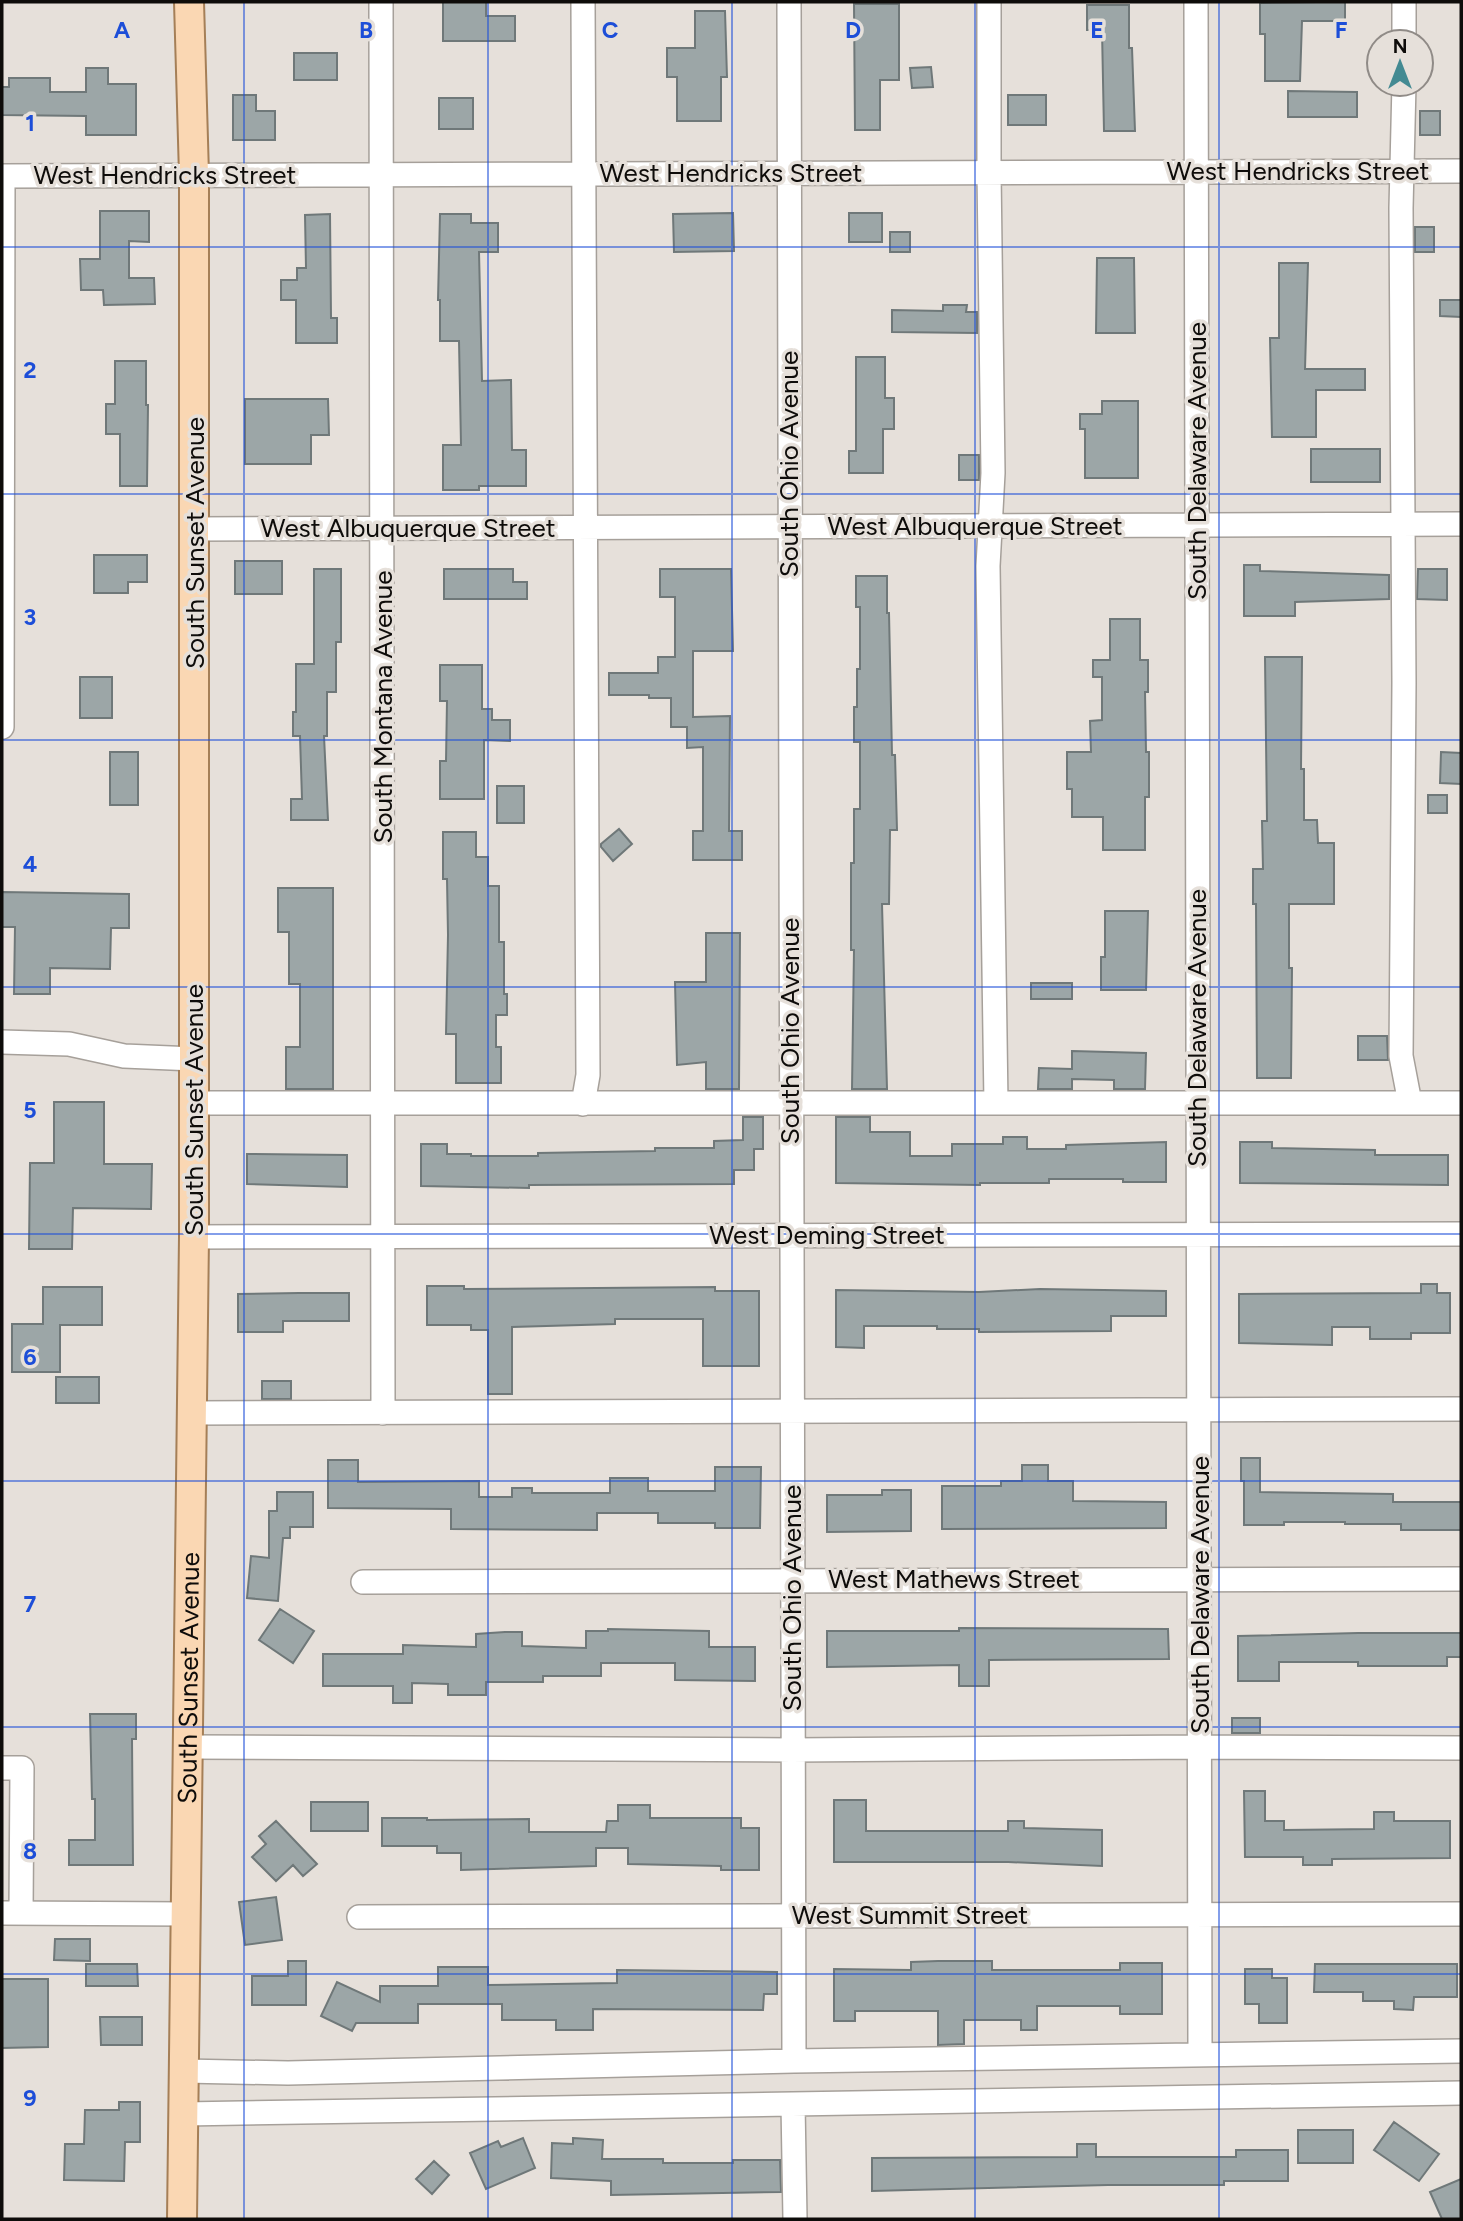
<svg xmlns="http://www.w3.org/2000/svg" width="1463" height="2221" font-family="Figtree,sans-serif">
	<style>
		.building { fill: #9ca6a7; stroke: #6f7879; stroke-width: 2 }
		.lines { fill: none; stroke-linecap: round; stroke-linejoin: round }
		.minor-casing { stroke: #a6a09a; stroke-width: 26 }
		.major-casing { stroke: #a57f57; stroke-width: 32 }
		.minor { stroke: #fff; stroke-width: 23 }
		.major { stroke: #fad7b3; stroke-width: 28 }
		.grid { fill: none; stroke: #1d4ed8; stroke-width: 2; stroke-opacity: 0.55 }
		.labels { text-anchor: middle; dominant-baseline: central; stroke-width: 7; stroke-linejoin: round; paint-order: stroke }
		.street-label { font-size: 26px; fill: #0e0c0a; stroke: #e6e0da }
		.grid-label { font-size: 23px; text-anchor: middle; font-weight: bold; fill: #1d4ed8; stroke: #e6e0da; stroke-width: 7; stroke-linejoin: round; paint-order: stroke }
	</style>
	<rect width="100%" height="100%" fill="#e6e0da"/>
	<!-- building -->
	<path class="building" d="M443,2h43v14h29v25h-72z
		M1317,2h28v19h-43l-2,60h-35v-47h-5v-31z
		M854,4h45v76h-19v50h-25z
		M1087,5h42v43h3l3,83h-31l-2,-101h-15z
		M695,11h30l2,66h-6v44h-44v-44h-10v-29h28z
		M294,53h43v27h-43z
		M931,67l2,20 -21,1 -2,-20z
		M86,68h22v16h28v51h-50v-19l-84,-1v-28h7v-9h41v14h36z
		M1288,91l69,1v25h-69z
		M233,95h23v16h19v29h-42z
		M1008,95h38v30h-38z
		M439,98h34v31h-34z
		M1420,111h20v24h-20z
		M100,211h49v31l-20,-1v37h25l1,26 -51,1 -1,-15h-22l-1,-31h20z
		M733,213l1,38 -60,1 -1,-38z
		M849,213h33v29h-33z
		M330,214l1,104h6v25h-41v-43h-15v-20h16v-12h9l-1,-53z
		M440,214h31v9h27v29h-19l3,129 29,-1 1,70h14v36h-47v4h-36v-45h18l-2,-104h-19v-41h-2z
		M1415,227h19v25h-19z
		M890,232h20v20h-20z
		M1097,258h37l1,75h-39z
		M1279,263h29l-3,106h60v21h-49v47h-44l-2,-99h9z
		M1440,300h21v17l-21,-1z
		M943,305h24l-1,7h11v21l-85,-1v-22l51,1z
		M856,357h29v41h9v31h-11v44h-34v-22h7z
		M115,361h31v44h2l-1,81h-27v-52h-14v-30h9z
		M245,399h83l1,36h-18v29h-66z
		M1102,401h36v77h-53v-49h-5v-15h22z
		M1311,449h69v33h-69z
		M959,455h20v25h-20z
		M94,555h53v27h-19v11h-34z
		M235,561h47v33h-47z
		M1244,565h16v6l129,4v24l-94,3v14h-51z
		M314,569h27v73h-5v50h-9v44h-3l4,84h-37v-21h11l-2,-63h-7v-24h3v-48h18z
		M444,569h69v13h14v17h-83z
		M660,569h71l2,82h-40v66l37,-1 -1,115h13v29h-49v-29h10v-84l-16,1v-21h-16v-29h-22v-3h-40v-22h49v-16h17v-60h-15z
		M1418,569h29v31l-30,-1z
		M856,576h31v37h2l3,142h3l2,75h-7l-1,74h-7l5,185h-35l2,-139h-3v-87h3v-54h6v-67h-6v-35h3v-38h3v-62h-4z
		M1110,619h30v41h8v32h-3l1,60h3v45h-4v53h-42v-33h-31v-28h-5v-37h24l-1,-31 12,-1v-43h-9v-17h17z
		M1265,657h37l-1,112h3v51h13l1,23h16v61h-45v64h3l-1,110h-34l-1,-174h-3v-35h10l-1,-48h5z
		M440,665h42v44h10v11h18v21l-26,-1v59h-44v-38h6l1,-60h-7z
		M80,677h32v41h-32z
		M110,752h28v53h-28z
		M1441,752l20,1v31l-21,-1z
		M497,786h27v37h-27z
		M1428,795h19v18h-19z
		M619,829l13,15 -19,17 -12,-14v-3z
		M443,832h33v25h12v29h11v56h5v52h3v21h-11v32h5v36h-45v-49h-10l2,-99 -1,-56h-4z
		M278,888h55v201h-47v-42h14v-63h-11v-52h-11z
		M2,892l127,2v34h-18l-1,41 -60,-1v26h-36l1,-67h-13z
		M1105,911h43l-2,79h-45v-33h4z
		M706,933h34l-1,156h-33v-27l-29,3 -2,-83h31z
		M1031,983h41v16h-41z
		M1358,1036h29l1,24h-30z
		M1072,1051l74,2 -1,36h-31v-9l-42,-1v10h-34l1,-21 33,1z
		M54,1102h50v62h48l-1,45 -78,-1 -1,41h-43l1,-86h24z
		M743,1117h20v32h-9v21h-20v14l-205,1v3l-108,-2v-42h26v10h24v2h67v-3l117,-2v-3h59v-7l29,-1z
		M836,1117h34v15h40v24h42v-12h51v-7h24v12h39v-4l100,-3v40h-43v-3h-74v4h-69v2l-144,-2z
		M1240,1142h32v6l103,2v5h73v30l-208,-2z
		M247,1154l100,1v32l-100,-3z
		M1421,1284h16v9h13v40h-39v6h-41v-12h-38v18l-93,-2v-49l182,-1z
		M427,1286h37v3l251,-2v4h44v75h-56v-47h-88v5l-103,3v67h-24v-64h-17v-5h-44z
		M43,1287h59v38h-42v47h-48v-48h31z
		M1040,1289l126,2v25h-55v15l-132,1v-3h-42v-3h-73v22l-28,-1v-57l143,2z
		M299,1293h50v28h-66v11h-45v-38z
		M56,1377h43v26h-43z
		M262,1381h29v18h-29z
		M1241,1458h19v34l133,2v8h68v28h-60v-6h-56v-2h-61v3h-40v-44h-3z
		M328,1460h30v22l121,-1v16h33v-9h20v5h78v-15h38v13h67v-24h46l-1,61h-45v-5h-57v-10h-61v17l-146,-1v-20l-123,-1z
		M1022,1465h26v16h25v20l93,1v26l-224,1v-43h59v-5h21z
		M882,1490h29v41l-84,1v-37h55z
		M277,1492h36v35h-23v11h-7l-5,63 -31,-3 4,-42 18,2v-47h8z
		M280,1609l34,22 -21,32 -34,-23z
		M959,1628l209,1 1,30 -180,1v26h-30v-21l-132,2v-36h132z
		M608,1629l101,2v16h46v34l-80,-1v-17h-74v13h-58v6h-57v13h-38v-11l-36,-1v20h-19v-17h-70v-32h80v-9l73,2v-13l29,-2h17v14l64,2v-17h22z
		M1358,1633h103v24h-14v9h-89v-4h-79v19h-41v-45z
		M90,1714h46v25h-4l1,126h-64v-25h26v-41h-3z
		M1232,1718h28v15h-28z
		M1244,1791h21v30h19v9l90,-1v-17h20v9h56v37l-118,1v6h-29v-8h-58z
		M834,1800h32v31h142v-10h16v7l78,2v36l-94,-4h-174z
		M311,1802h57v29h-57z
		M618,1805h32v13h91v10h18v42h-38v-4l-93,-2v-16h-32v18l-135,4v-17h-24v-7h-55v-28h45v2l102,-1v13h77l1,-11h11z
		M276,1821l41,43 -14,12 -10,-11 -17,16 -24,-24 14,-13 -7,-8z
		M276,1897l6,43 -37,5 -6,-43z
		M55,1939h35v22l-36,-1z
		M288,1961h18v44h-54v-29h36z
		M938,1961h54v9h128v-7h42v51h-42v-8h-83v24h-16v-10h-57v24l-26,1v-34h-83v10h-21v-52l77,1v-8z
		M86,1964h51l1,22h-52z
		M1315,1964h142v33h-43l-1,13 -19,-1v-8h-31v-9h-49z
		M438,1967h50v18l129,-2v-13l160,2v22h-13l-1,16 -170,-1v21h-37v-10h-54v-16h-84v19h-62l-4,8 -31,-15 16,-34 43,20v-16h58z
		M1245,1969h27v9h15v45h-28v-19h-14z
		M2,1979h46v68l-46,1z
		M100,2017h42v28h-41z
		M119,2102h21v40h-15l-1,39 -60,-1 1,-36h19l1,-34h34z
		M1394,2122l45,32 -20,27 -45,-31z
		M1298,2130h55v33h-55z
		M523,2138l12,30 -49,21 -16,-36 28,-12 3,6z
		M573,2138l30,2 -1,19h61v4h70v-3h47l1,32 -170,3v-14l-60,-3 1,-35 21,1z
		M1077,2144h19v13h140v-7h52v31h-64v4h-116l-236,6v-33l205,-1z
		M434,2161l15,14 -17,19 -16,-15z
		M1461,2179v40h-19l-12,-27z"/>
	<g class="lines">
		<!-- minor casing -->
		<g class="minor-casing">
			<path id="minor" d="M381,2l2,1411
				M789,2l5,2059
				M989,2v170l4,301 -5,93 8,537
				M1196,2l4,2052
				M1404,42v-40
				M1404,84l-3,124 3,475 -3,373 9,47
				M2,176l1459,-5
				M195,529l1266,-5
				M2,727l1,-551
				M2,1042l67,2 55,12 70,3
				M194,1103h1267
				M583,1104l5,-29 -5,-1073
				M194,1237l1267,-3
				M192,1413l1269,-4
				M363,1582l1098,-3
				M188,1747l604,3 408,-3 261,1
				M2,1768h20l-1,145
				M2,1913l184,1
				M359,1917l1102,-3
				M184,2071l104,2 506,-12 667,-10
				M793,2104l2,115
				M184,2114l1277,-21"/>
		</g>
		<!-- major casing -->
		<g class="major-casing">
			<g id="major">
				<path id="s1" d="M182,2219l12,-982v-1062l-5,-173"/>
			</g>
		</g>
		<!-- minor -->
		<use href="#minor" class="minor"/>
		<!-- major -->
		<use href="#major" class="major"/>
	</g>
	<!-- grid -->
	<path class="grid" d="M244,2v2217M488,2v2217M732,2v2217M975,2v2217M1219,2v2217M2,247h1459M2,494h1459M2,740h1459M2,987h1459M2,1234h1459M2,1481h1459M2,1727h1459M2,1974h1459"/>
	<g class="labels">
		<!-- street labels -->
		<g class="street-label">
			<text x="1298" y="171">West Hendricks Street</text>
			<text x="731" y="173">West Hendricks Street</text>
			<text x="165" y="175">West Hendricks Street</text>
			<text transform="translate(1197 461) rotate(-90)">South Delaware Avenue</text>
			<text transform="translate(789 464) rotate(-90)">South Ohio Avenue</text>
			<text x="975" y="526">West Albuquerque Street</text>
			<text x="408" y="528">West Albuquerque Street</text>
			<text transform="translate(195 543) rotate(-90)">South Sunset Avenue</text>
			<text transform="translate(383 707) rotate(-90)">South Montana Avenue</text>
			<text transform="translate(1197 1028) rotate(-90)">South Delaware Avenue</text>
			<text transform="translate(790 1031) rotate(-90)">South Ohio Avenue</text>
			<text transform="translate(194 1110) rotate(-90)">South Sunset Avenue</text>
			<text x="827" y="1235">West Deming Street</text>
			<text x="954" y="1579">West Mathews Street</text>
			<text transform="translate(1200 1595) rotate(-90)">South Delaware Avenue</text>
			<text transform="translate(792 1598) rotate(-90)">South Ohio Avenue</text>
			<text stroke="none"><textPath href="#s1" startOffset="541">South Sunset Avenue</textPath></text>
			<text x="910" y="1915">West Summit Street</text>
		</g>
	</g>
	<g class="grid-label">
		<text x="122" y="38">A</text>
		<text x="366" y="38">B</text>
		<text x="610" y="38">C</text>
		<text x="853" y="38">D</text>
		<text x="1097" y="38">E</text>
		<text x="1341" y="38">F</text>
		<text x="30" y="131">1</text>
		<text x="30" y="378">2</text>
		<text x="30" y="625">3</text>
		<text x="30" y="872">4</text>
		<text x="30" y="1118">5</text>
		<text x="30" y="1365">6</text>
		<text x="30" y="1612">7</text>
		<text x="30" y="1859">8</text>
		<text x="30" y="2106">9</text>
	</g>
	<!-- border -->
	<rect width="1463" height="2221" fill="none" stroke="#0e0c0a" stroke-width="7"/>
	<!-- north arrow -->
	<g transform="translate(1400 63)"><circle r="33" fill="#e6e0da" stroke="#908b87" stroke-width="2"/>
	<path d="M0-5L12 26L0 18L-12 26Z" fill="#438a92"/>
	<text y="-10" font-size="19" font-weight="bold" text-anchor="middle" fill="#0e0c0a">N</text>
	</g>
</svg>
